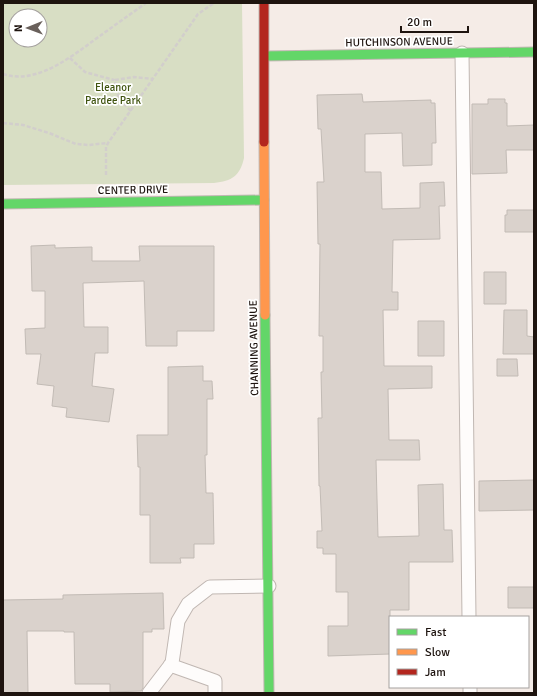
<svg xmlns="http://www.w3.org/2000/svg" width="537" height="696" font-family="Signika,sans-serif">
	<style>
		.green { fill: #d8dec4; fill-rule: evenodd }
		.building { fill: #dad2cc; stroke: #c2bbb5 }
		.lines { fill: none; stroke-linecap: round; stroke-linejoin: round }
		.lane-casing { stroke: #c0b7b2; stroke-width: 15 }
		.fast-casing { stroke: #c0b7b2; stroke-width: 11 }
		.slow-casing { stroke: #c0b7b2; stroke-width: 11 }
		.jam-casing { stroke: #c0b7b2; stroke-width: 11 }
		.path { stroke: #d2cecc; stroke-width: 2.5; stroke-dasharray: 4 2; stroke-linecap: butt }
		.lane { stroke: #fefcfb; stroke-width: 13 }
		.fast { stroke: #63d668; stroke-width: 9 }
		.slow { stroke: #ff974d; stroke-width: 9 }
		.jam { stroke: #b3261e; stroke-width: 9 }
		.labels { text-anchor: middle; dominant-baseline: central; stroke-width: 3.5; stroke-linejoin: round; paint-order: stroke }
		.street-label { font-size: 11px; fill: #1e140f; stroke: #fff }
		.park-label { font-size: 11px; fill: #405410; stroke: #fff }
	</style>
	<rect width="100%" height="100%" fill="#f5ece7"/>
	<!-- green -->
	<path class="green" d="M3,3h239l2,155c-4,18 -12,23 -30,25l-211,2zM16,16h24v24h-24z"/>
	<!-- building -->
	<path class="building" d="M362,94l1,8 68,-2v3h4l1,40h-4v22l-29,1 -1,-33 -37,1v38h16l1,37 38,-1v-25l24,-1 1,24h-6l1,33 -47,1 -1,52h6v18h-15l1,56h48v22l-44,1 1,51h30l1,20h-44l2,77 41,-1 -1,-51 25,-1 1,46h8l1,32h-44v48h-19v44l-62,2v-30h20v-34h-12v-38h-13v-6h-6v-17h5l-2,-45h-1l-1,-68h4l-1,-46h2v-36h-4l1,-92h-2l-1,-62h7l-3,-53h-3l-1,-34z
		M488,99h17v4h2v23l27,-1v25h-28l1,23 -35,1v-70h16z
		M507,210h27v22h-29v-17h2z
		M55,245v3l37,-1v14h48l-1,-15h75v85h-37v15h-31l-2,-65 -61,2 1,44h24v26h-13l-3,33 22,3 -5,33 -43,-5 1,-9 -15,-2 2,-20 -17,-2 4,-30h-15l-1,-25 20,-1v-37h-13l-1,-45z
		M484,272h22v32h-22z
		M504,310h23v26l7,1v17h-31z
		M418,321h26v35h-26z
		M497,359h20l1,17h-21z
		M203,366v15h9l1,18h-6v56h-2l1,38h7l1,51h-20v14h-14l1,5h-31v-48h-10v-48h-2l-1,-32h31v-68z
		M534,480v30l-55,1v-30z
		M508,587h26v21h-26z
		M163,593l1,36h-12v3h-9v56l-2,3 -31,1v-8h-35l-1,-52h-10v-1h-37l1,62h-25v-93l60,-1v-4z"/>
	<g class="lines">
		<!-- lane casing -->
		<g class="lane-casing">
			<path id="lane" d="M462,53l7,564
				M170,665l45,16v12
				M470,687v6
				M149,693l23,-30 6,-42 10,-17 22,-17 59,-1"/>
		</g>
		<!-- fast casing -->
		<g class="fast-casing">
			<path id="fast" d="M265,56l269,-4
				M3,204l261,-4
				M265,315l4,378"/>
		</g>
		<!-- slow casing -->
		<g class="slow-casing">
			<path id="slow" d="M264,142l1,173"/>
		</g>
		<!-- jam casing -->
		<g class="jam-casing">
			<path id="jam" d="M264,3v139"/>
		</g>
		<!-- path -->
		<path class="path" d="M70,58l15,14 29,8
			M3,74c36,12 74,-22 101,-41 14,-10 28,-20 42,-30
			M131,111c-11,-11 -15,-15 -16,-31l19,-3 19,2
			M3,123l20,2 26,8 27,11 13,1 18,-2
			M106,175v-28l2,-4 90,-129 16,-11"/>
		<!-- lane -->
		<use href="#lane" class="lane"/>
		<!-- fast -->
		<use href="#fast" class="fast"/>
		<!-- slow -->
		<use href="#slow" class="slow"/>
		<!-- jam -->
		<use href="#jam" class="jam"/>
	</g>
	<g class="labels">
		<!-- street labels -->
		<g class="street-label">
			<text transform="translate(399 42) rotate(-1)">HUTCHINSON AVENUE</text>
			<text transform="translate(133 190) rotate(-1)">CENTER DRIVE</text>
			<text transform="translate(254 348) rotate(-91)">CHANNING AVENUE</text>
		</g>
		<!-- park labels -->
		<g class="park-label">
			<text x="113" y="87">Eleanor<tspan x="113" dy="13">Pardee Park</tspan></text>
		</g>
	</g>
	<!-- border -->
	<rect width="537" height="696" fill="none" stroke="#1e140f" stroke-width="8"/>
	<!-- legend -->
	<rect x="389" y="616" width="140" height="72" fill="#ffffff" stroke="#a5a19f"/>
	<rect x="397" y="629" width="20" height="6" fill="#63d668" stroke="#a5a19f"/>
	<text x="425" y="636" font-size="12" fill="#1e140f">Fast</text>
	<rect x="397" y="649" width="20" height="6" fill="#ff974d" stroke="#a5a19f"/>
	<text x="425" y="656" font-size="12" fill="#1e140f">Slow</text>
	<rect x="397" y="669" width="20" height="6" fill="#b3261e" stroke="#a5a19f"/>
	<text x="425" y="676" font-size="12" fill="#1e140f">Jam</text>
	<!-- north arrow -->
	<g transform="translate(28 28) rotate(269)"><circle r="19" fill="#ffffff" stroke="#a5a19f"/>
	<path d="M0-3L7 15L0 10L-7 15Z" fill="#69605b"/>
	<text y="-6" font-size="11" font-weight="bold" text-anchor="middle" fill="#1e140f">N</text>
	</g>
	<!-- scale -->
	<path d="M401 26v6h67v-6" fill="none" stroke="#1e140f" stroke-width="2"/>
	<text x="407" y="26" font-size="12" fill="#1e140f" stroke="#ffffff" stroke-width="3" paint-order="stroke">20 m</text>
</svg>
